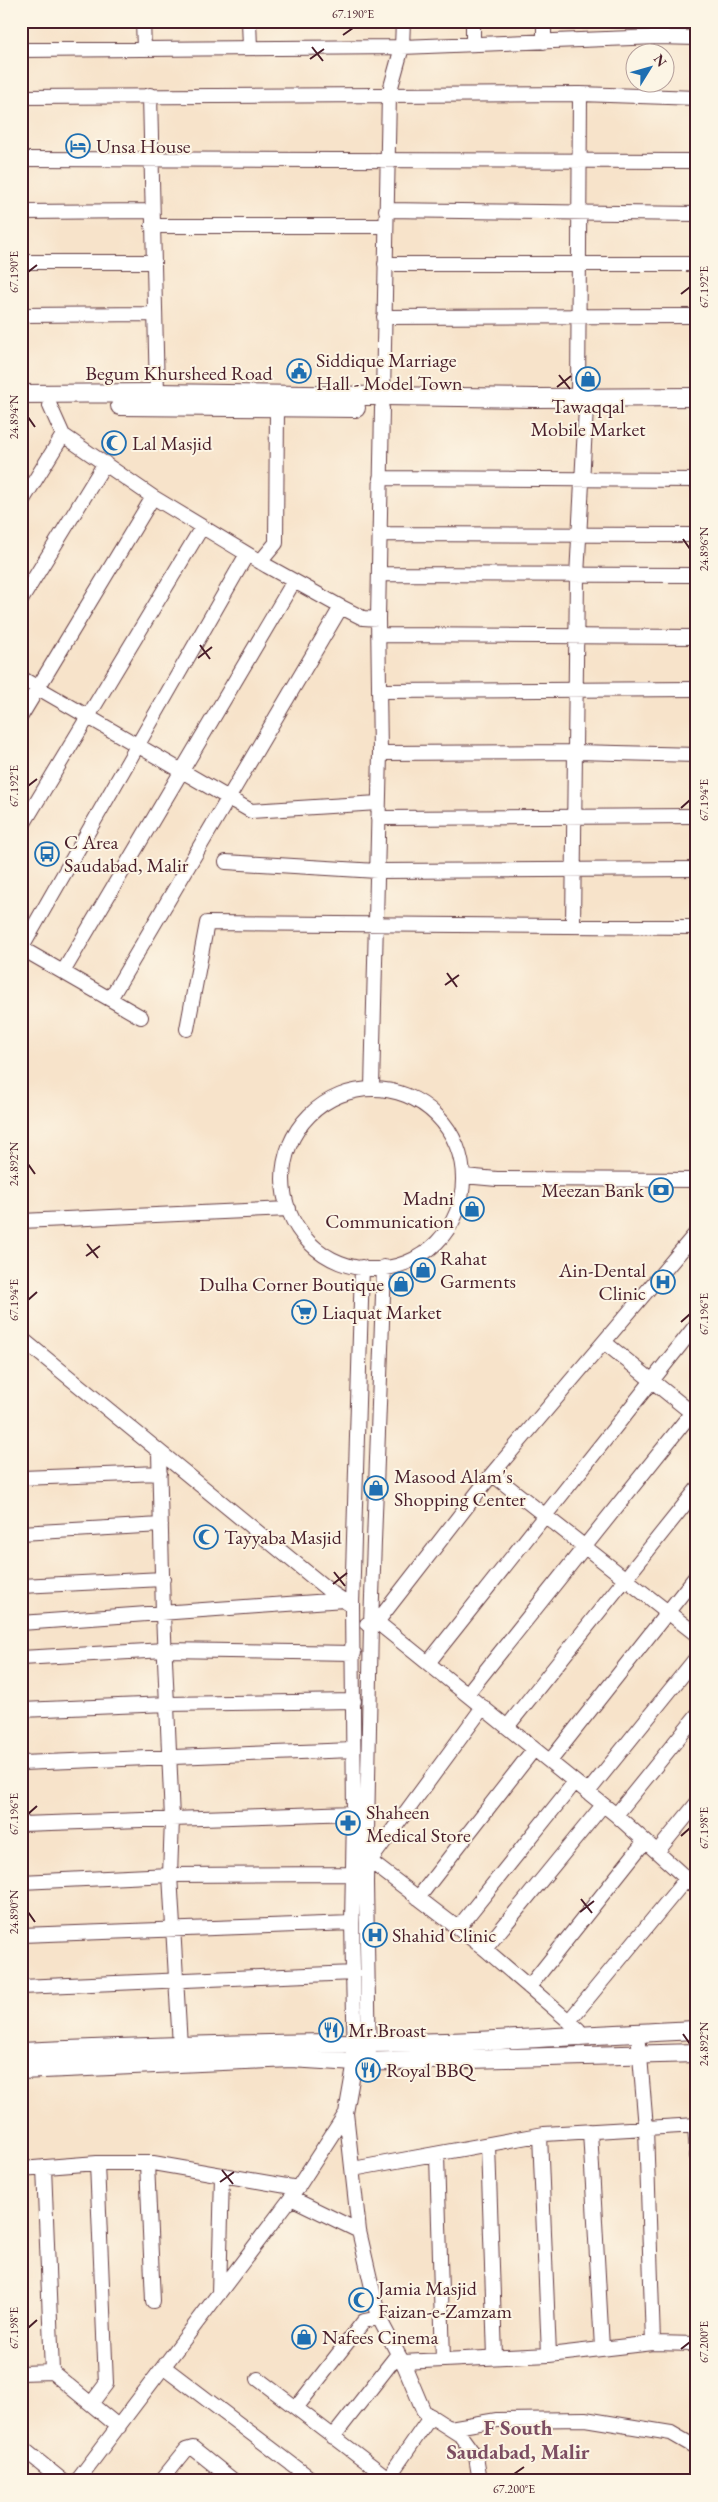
<svg xmlns="http://www.w3.org/2000/svg" width="718" height="2502" font-family="'EB Garamond',serif">
	<style>
		.lines { fill: none; stroke-linecap: round; stroke-linejoin: round }
		.minor-casing { stroke: #643c43; stroke-width: 16 }
		.major-casing { stroke: #643c43; stroke-width: 20 }
		.minor { stroke: #fff; stroke-width: 14 }
		.major { stroke: #fff; stroke-width: 18 }
		.ticks { fill: none; stroke: #4a1f2b; stroke-width: 2 }
		.labels { text-anchor: middle; dominant-baseline: central; stroke-width: 4; stroke-linejoin: round; paint-order: stroke }
		.poi-label { font-size: 20px; fill: #4a1f2b; stroke: #fcf5e5; text-anchor: start }
		.street-label { font-size: 20px; fill: #4a1f2b; stroke: #fcf5e5 }
		.neighbourhood-label { font-size: 21px; font-weight: bold; fill: #7d4e62; stroke: #fcf5e5 }
		.neatline { fill: none; stroke: #4a1f2b; stroke-width: 2 }
		.ticks-label { font-size: 12px; text-anchor: middle; fill: #4a1f2b }
	</style>
	<rect width="100%" height="100%" fill="#fcf5e5"/>
	<filter id="ink" filterUnits="userSpaceOnUse"><feTurbulence type="fractalNoise" baseFrequency=".02" numOctaves="2"/><feDisplacementMap in="SourceGraphic" scale="10" xChannelSelector="R" yChannelSelector="G"/><feConvolveMatrix kernelMatrix="1 2 1 2 8 2 1 2 1" color-interpolation-filters="sRGB"/></filter>
	<filter id="wash" filterUnits="userSpaceOnUse"><feTurbulence type="fractalNoise" baseFrequency=".0096" numOctaves="4" result="noise"/><feDisplacementMap in="SourceGraphic" scale="20" xChannelSelector="R" yChannelSelector="G"/><feGaussianBlur stdDeviation="1.12" result="paint"/><feColorMatrix in="noise" values="0 0 0 0 0 0 0 0 0 0 0 0 0 0 0 0 0 1.4 0 .05"/><feComposite in="paint" operator="in"/></filter>
	<g filter="url(#wash)">
		<rect width="100%" height="100%" fill="#f7e3ca"/>
	</g>
	<g filter="url(#ink)">
		<g class="lines">
			<!-- minor casing -->
			<g class="minor-casing">
				<path id="minor" d="M143,21l1,28
					M249,21l1,27
					M544,21v21
					M658,37l7,-16
					M473,44v-23
					M21,50l381,-3 256,-10 39,1
					M150,95l7,298
					M21,97l559,-3 117,4
					M21,159l676,2
					M386,210l311,4
					M21,212l131,-1
					M152,226h233
					M21,262h132
					M385,264h312
					M21,315l133,-1
					M384,317l313,-1
					M383,396l6,-302 13,-47 1,-26
					M578,397l2,-303
					M50,406l13,29 90,62 114,69 74,41 22,11 15,1
					M380,478l317,2
					M21,503l42,-68
					M379,534l318,1
					M260,562l16,-19 1,-136
					M379,574l318,1
					M21,600l84,-137
					M379,635l318,2
					M21,678l230,133 127,-8
					M379,691l318,-2
					M21,716l132,-219
					M380,753l197,-1 120,3
					M378,818l319,-2
					M21,828l181,-301
					M226,862l151,9 320,-2
					M573,925l4,-349 9,-168
					M21,948l120,69
					M21,949l226,-395
					M63,972l231,-391
					M110,999l231,-392
					M187,1029l20,-106 490,4
					M372,1088l8,-335 -2,-134 4,-211
					M283 1179a90 90 0 1 1 180 0a90 90 0 1 1-180 0Z
					M464,1176l33,3 200,1
					M21,1221l268,-12
					M21,1338l311,255 20,13
					M604,1342l93,75
					M159,1452l4,162 9,205 -2,56 10,171
					M492,1474l205,161
					M21,1478l139,-5
					M21,1533l140,-8
					M21,1586l142,-7
					M377,1622l239,193 81,73
					M21,1623l323,-23
					M367,1624l10,-2 115,-148 205,-242
					M21,1658l144,-8 189,3
					M428,1663l269,-339
					M467,1694l230,-288
					M21,1710l146,-6 187,-3
					M507,1727l190,-238
					M550,1761l147,-186
					M21,1763l332,-13
					M588,1792l109,-135
					M616,1815l81,-100
					M21,1824l333,-11
					M657,1852l40,-49
					M366,1861h4l115,88 93,80 5,7
					M370,1861l113,-154
					M21,1882l149,-7 182,-1
					M418,1898l116,-149
					M458,1928l117,-146
					M21,1935l331,-12
					M485,1949l118,-144
					M21,1987l333,-14
					M529,1987l116,-146
					M569,2021l117,-142
					M638,2032l8,96 7,215
					M369,2062l-3,-179 5,-259 13,-357
					M346,2113l13,118 20,87 26,49 19,45 36,23 16,22 4,24
					M695,2125l2,31
					M590,2131l12,217
					M540,2135l9,220
					M488,2145l7,212
					M437,2155l6,205
					M147,2163l6,138
					M44,2167l8,205
					M21,2169l76,-6h56l145,25
					M353,2169l191,-35 153,-9
					M291,2198l68,33
					M219,2294l3,-119
					M402,2362l147,-7 104,-12 44,1
					M164,2367l150,114
					M21,2373l31,-1 67,55
					M258,2379l130,99 43,-62
					M91,2404l15,-20 -9,-221
					M296,2408l68,-87 15,-3
					M450,2428l47,-8 88,-1 86,14 26,15
					M333,2437l65,-83
					M21,2447l42,34
					M77,2481l214,-283 55,-85 9,-51 -3,-139 2,-110 -2,-207 10,-339
					M161,2481l25,-31 7,-2 41,33"/>
			</g>
			<!-- major casing -->
			<g class="major-casing">
				<path id="major" d="M21,394l136,-1 379,5 161,-1
					M120,406l236,2
					M21,2052c116,-5 232,-9 347,-9 110,0 219,-8 329,-13
					M21,2070l270,-12 64,4 342,-9"/>
			</g>
			<!-- minor -->
			<use href="#minor" class="minor"/>
			<!-- major -->
			<use href="#major" class="major"/>
		</g>
	</g>
	<!-- ticks -->
	<path class="ticks" d="M343,35l10,-7M312,47l11,14M310,59l14,-10M28,272l9,-7M681,294l9,-7M559,375l11,14M557,387l14,-11M28,417l7,10M683,539l7,10M200,645l10,14M198,658l14,-11M28,786l9,-7M681,808l9,-8M447,973l10,14M445,985l14,-10M28,1164l7,10M87,1244l11,14M86,1256l14,-10M28,1300l9,-8M681,1322l9,-8M334,1572l11,14M333,1584l14,-11M28,1814l9,-8M681,1836l9,-8M581,1899l11,14M28,1912l7,10M580,1912l14,-11M683,2034l7,10M222,2170l11,14M220,2182l14,-10M28,2328l9,-8M681,2349l9,-7M514,2474l10,-7"/>
	<!-- icons -->
	<defs>
		<g id="hotel-ring" transform="scale(1.25)"><circle r="9.5" fill="#fcf5e5" stroke="#1f6fb2" stroke-width="1.5"/><path d="M-6-4.5h1.5V1H6V5H4.5V3h-9V5H-6ZM-4 0a1.8 1.8 0 1 1 3.6 0ZM.5 0V-2.5h3Q6-2.5 6 0Z" fill="#1f6fb2"/></g>
		<g id="civic-ring" transform="scale(1.25)"><circle r="9.5" fill="#fcf5e5" stroke="#1f6fb2" stroke-width="1.5"/><path d="M-.6-6.5H3V-4.5H.6V-3L4-1V1h2V6H-6V1h2V-1L-.6-3ZM-1.2 2.5V6h2.4V2.5Z" fill="#1f6fb2"/></g>
		<g id="shop-ring" transform="scale(1.25)"><circle r="9.5" fill="#fcf5e5" stroke="#1f6fb2" stroke-width="1.5"/><path d="M-5-2.5h2.3a2.7 3.5 0 0 1 5.4 0H5L5.5 6h-11ZM-1.5-2.5h3a1.5 2.3 0 0 0-3 0Z" fill="#1f6fb2"/></g>
		<g id="mosque-ring" transform="scale(1.25)"><circle r="9.5" fill="#fcf5e5" stroke="#1f6fb2" stroke-width="1.5"/><path d="M3.5-4.9A6 6 0 1 0 3.5 4.9A5 5 0 1 1 3.5-4.9Z" fill="#1f6fb2"/></g>
		<g id="bus-ring" transform="scale(1.25)"><circle r="9.5" fill="#fcf5e5" stroke="#1f6fb2" stroke-width="1.5"/><path d="M-5-6H5V4H4V6H2V4H-2V6H-4V4H-5ZM-3.5-4V0h7V-4ZM-3.5 1.2v1.5H-2V1.2ZM2 1.2v1.5H3.5V1.2Z" fill="#1f6fb2"/></g>
		<g id="bank-ring" transform="scale(1.25)"><circle r="9.5" fill="#fcf5e5" stroke="#1f6fb2" stroke-width="1.5"/><path d="M-6-4H6V4H-6ZM0-2.3a2.3 2.3 0 1 0 0 4.6a2.3 2.3 0 1 0 0-4.6Z" fill="#1f6fb2"/></g>
		<g id="hospital-ring" transform="scale(1.25)"><circle r="9.5" fill="#fcf5e5" stroke="#1f6fb2" stroke-width="1.5"/><path d="M-5-5h3v3.5h4V-5h3V5h-3V1.5h-4V5h-3Z" fill="#1f6fb2"/></g>
		<g id="supermarket-ring" transform="scale(1.25)"><circle r="9.5" fill="#fcf5e5" stroke="#1f6fb2" stroke-width="1.5"/><path d="M-6-5.5h2.5l.6 2H6L4.5 2H-2.5L-4.4-4H-6ZM-1.5 3.2a1.3 1.3 0 1 0 .1 0ZM3 3.2a1.3 1.3 0 1 0 .1 0Z" fill="#1f6fb2"/></g>
		<g id="pharmacy-ring" transform="scale(1.25)"><circle r="9.5" fill="#fcf5e5" stroke="#1f6fb2" stroke-width="1.5"/><path d="M-2-6h4v4h4v4h-4v4h-4v-4h-4v-4h4Z" fill="#1f6fb2"/></g>
		<g id="restaurant-ring" transform="scale(1.25)"><circle r="9.5" fill="#fcf5e5" stroke="#1f6fb2" stroke-width="1.5"/><path d="M-5-6h1v4h1v-4h1v4h1v-4h1v5L-1.5 .5V6h-2V.5L-5-1ZM5-6V6H3V1.5H1.5Q1.5-4 5-6Z" fill="#1f6fb2"/></g>
	</defs>
	<g fill-rule="evenodd">
		<use href="#hotel-ring" x="78" y="146"/>
		<use href="#civic-ring" x="299" y="371"/>
		<use href="#shop-ring" x="588" y="379"/>
		<use href="#mosque-ring" x="114" y="443"/>
		<use href="#bus-ring" x="47" y="854"/>
		<use href="#bank-ring" x="661" y="1190"/>
		<use href="#shop-ring" x="472" y="1209"/>
		<use href="#shop-ring" x="423" y="1270"/>
		<use href="#hospital-ring" x="663" y="1282"/>
		<use href="#shop-ring" x="401" y="1284"/>
		<use href="#supermarket-ring" x="304" y="1312"/>
		<use href="#shop-ring" x="376" y="1488"/>
		<use href="#mosque-ring" x="206" y="1537"/>
		<use href="#pharmacy-ring" x="348" y="1823"/>
		<use href="#hospital-ring" x="375" y="1935"/>
		<use href="#restaurant-ring" x="331" y="2030"/>
		<use href="#restaurant-ring" x="368" y="2070"/>
		<use href="#mosque-ring" x="361" y="2300"/>
		<use href="#shop-ring" x="304" y="2337"/>
	</g>
	<g class="labels">
		<!-- poi labels -->
		<g class="poi-label">
			<text x="96" y="146">Unsa House</text>
			<text x="316" y="360">Siddique Marriage<tspan x="316" dy="23">Hall - Model Town</tspan></text>
			<text x="588" y="406" text-anchor="middle">Tawaqqal<tspan x="588" dy="23">Mobile Market</tspan></text>
			<text x="132" y="443">Lal Masjid</text>
			<text x="64" y="842">C Area<tspan x="64" dy="23">Saudabad, Malir</tspan></text>
			<text x="644" y="1190" text-anchor="end">Meezan Bank</text>
			<text x="454" y="1198" text-anchor="end">Madni<tspan x="454" dy="23">Communication</tspan></text>
			<text x="440" y="1258">Rahat<tspan x="440" dy="23">Garments</tspan></text>
			<text x="646" y="1270" text-anchor="end">Ain-Dental<tspan x="646" dy="23">Clinic</tspan></text>
			<text x="384" y="1284" text-anchor="end">Dulha Corner Boutique</text>
			<text x="322" y="1312">Liaquat Market</text>
			<text x="394" y="1476">Masood Alam's<tspan x="394" dy="23">Shopping Center</tspan></text>
			<text x="224" y="1537">Tayyaba Masjid</text>
			<text x="366" y="1812">Shaheen<tspan x="366" dy="23">Medical Store</tspan></text>
			<text x="392" y="1935">Shahid Clinic</text>
			<text x="348" y="2030">Mr.Broast</text>
			<text x="386" y="2070">Royal BBQ</text>
			<text x="378" y="2288">Jamia Masjid<tspan x="378" dy="23">Faizan-e-Zamzam</tspan></text>
			<text x="322" y="2337">Nafees Cinema</text>
		</g>
		<!-- street labels -->
		<g class="street-label">
			<text x="179" y="373">Begum Khursheed Road</text>
		</g>
		<!-- neighbourhood labels -->
		<g class="neighbourhood-label">
			<text x="518" y="2427">F South<tspan x="518" dy="24">Saudabad, Malir</tspan></text>
		</g>
	</g>
	<!-- margin -->
	<rect width="718" height="2502" fill="none" stroke="#fcf5e5" stroke-width="55"/>
	<!-- north arrow -->
	<g transform="translate(650 68) rotate(53)"><circle r="24" fill="#fcf5e5" stroke="#b59f9b"/>
	<path d="M0-4L9 19L0 12L-9 19Z" fill="#1f6fb2"/>
	<text y="-8" font-size="14" font-weight="bold" text-anchor="middle" fill="#4a1f2b">N</text>
	</g>
	<rect x="28" y="28" width="662" height="2446" class="neatline"/>
	<g class="ticks-label">
		<text x="353" y="18">67.190°E</text>
		<text transform="translate(14 272) rotate(-90)" y="4">67.190°E</text>
		<text transform="translate(704 287) rotate(-90)" y="4">67.192°E</text>
		<text transform="translate(14 417) rotate(-90)" y="4">24.894°N</text>
		<text transform="translate(704 549) rotate(-90)" y="4">24.896°N</text>
		<text transform="translate(14 786) rotate(-90)" y="4">67.192°E</text>
		<text transform="translate(704 800) rotate(-90)" y="4">67.194°E</text>
		<text transform="translate(14 1164) rotate(-90)" y="4">24.892°N</text>
		<text transform="translate(14 1300) rotate(-90)" y="4">67.194°E</text>
		<text transform="translate(704 1314) rotate(-90)" y="4">67.196°E</text>
		<text transform="translate(14 1814) rotate(-90)" y="4">67.196°E</text>
		<text transform="translate(704 1828) rotate(-90)" y="4">67.198°E</text>
		<text transform="translate(14 1912) rotate(-90)" y="4">24.890°N</text>
		<text transform="translate(704 2044) rotate(-90)" y="4">24.892°N</text>
		<text transform="translate(14 2328) rotate(-90)" y="4">67.198°E</text>
		<text transform="translate(704 2342) rotate(-90)" y="4">67.200°E</text>
		<text x="514" y="2493">67.200°E</text>
	</g>
</svg>
